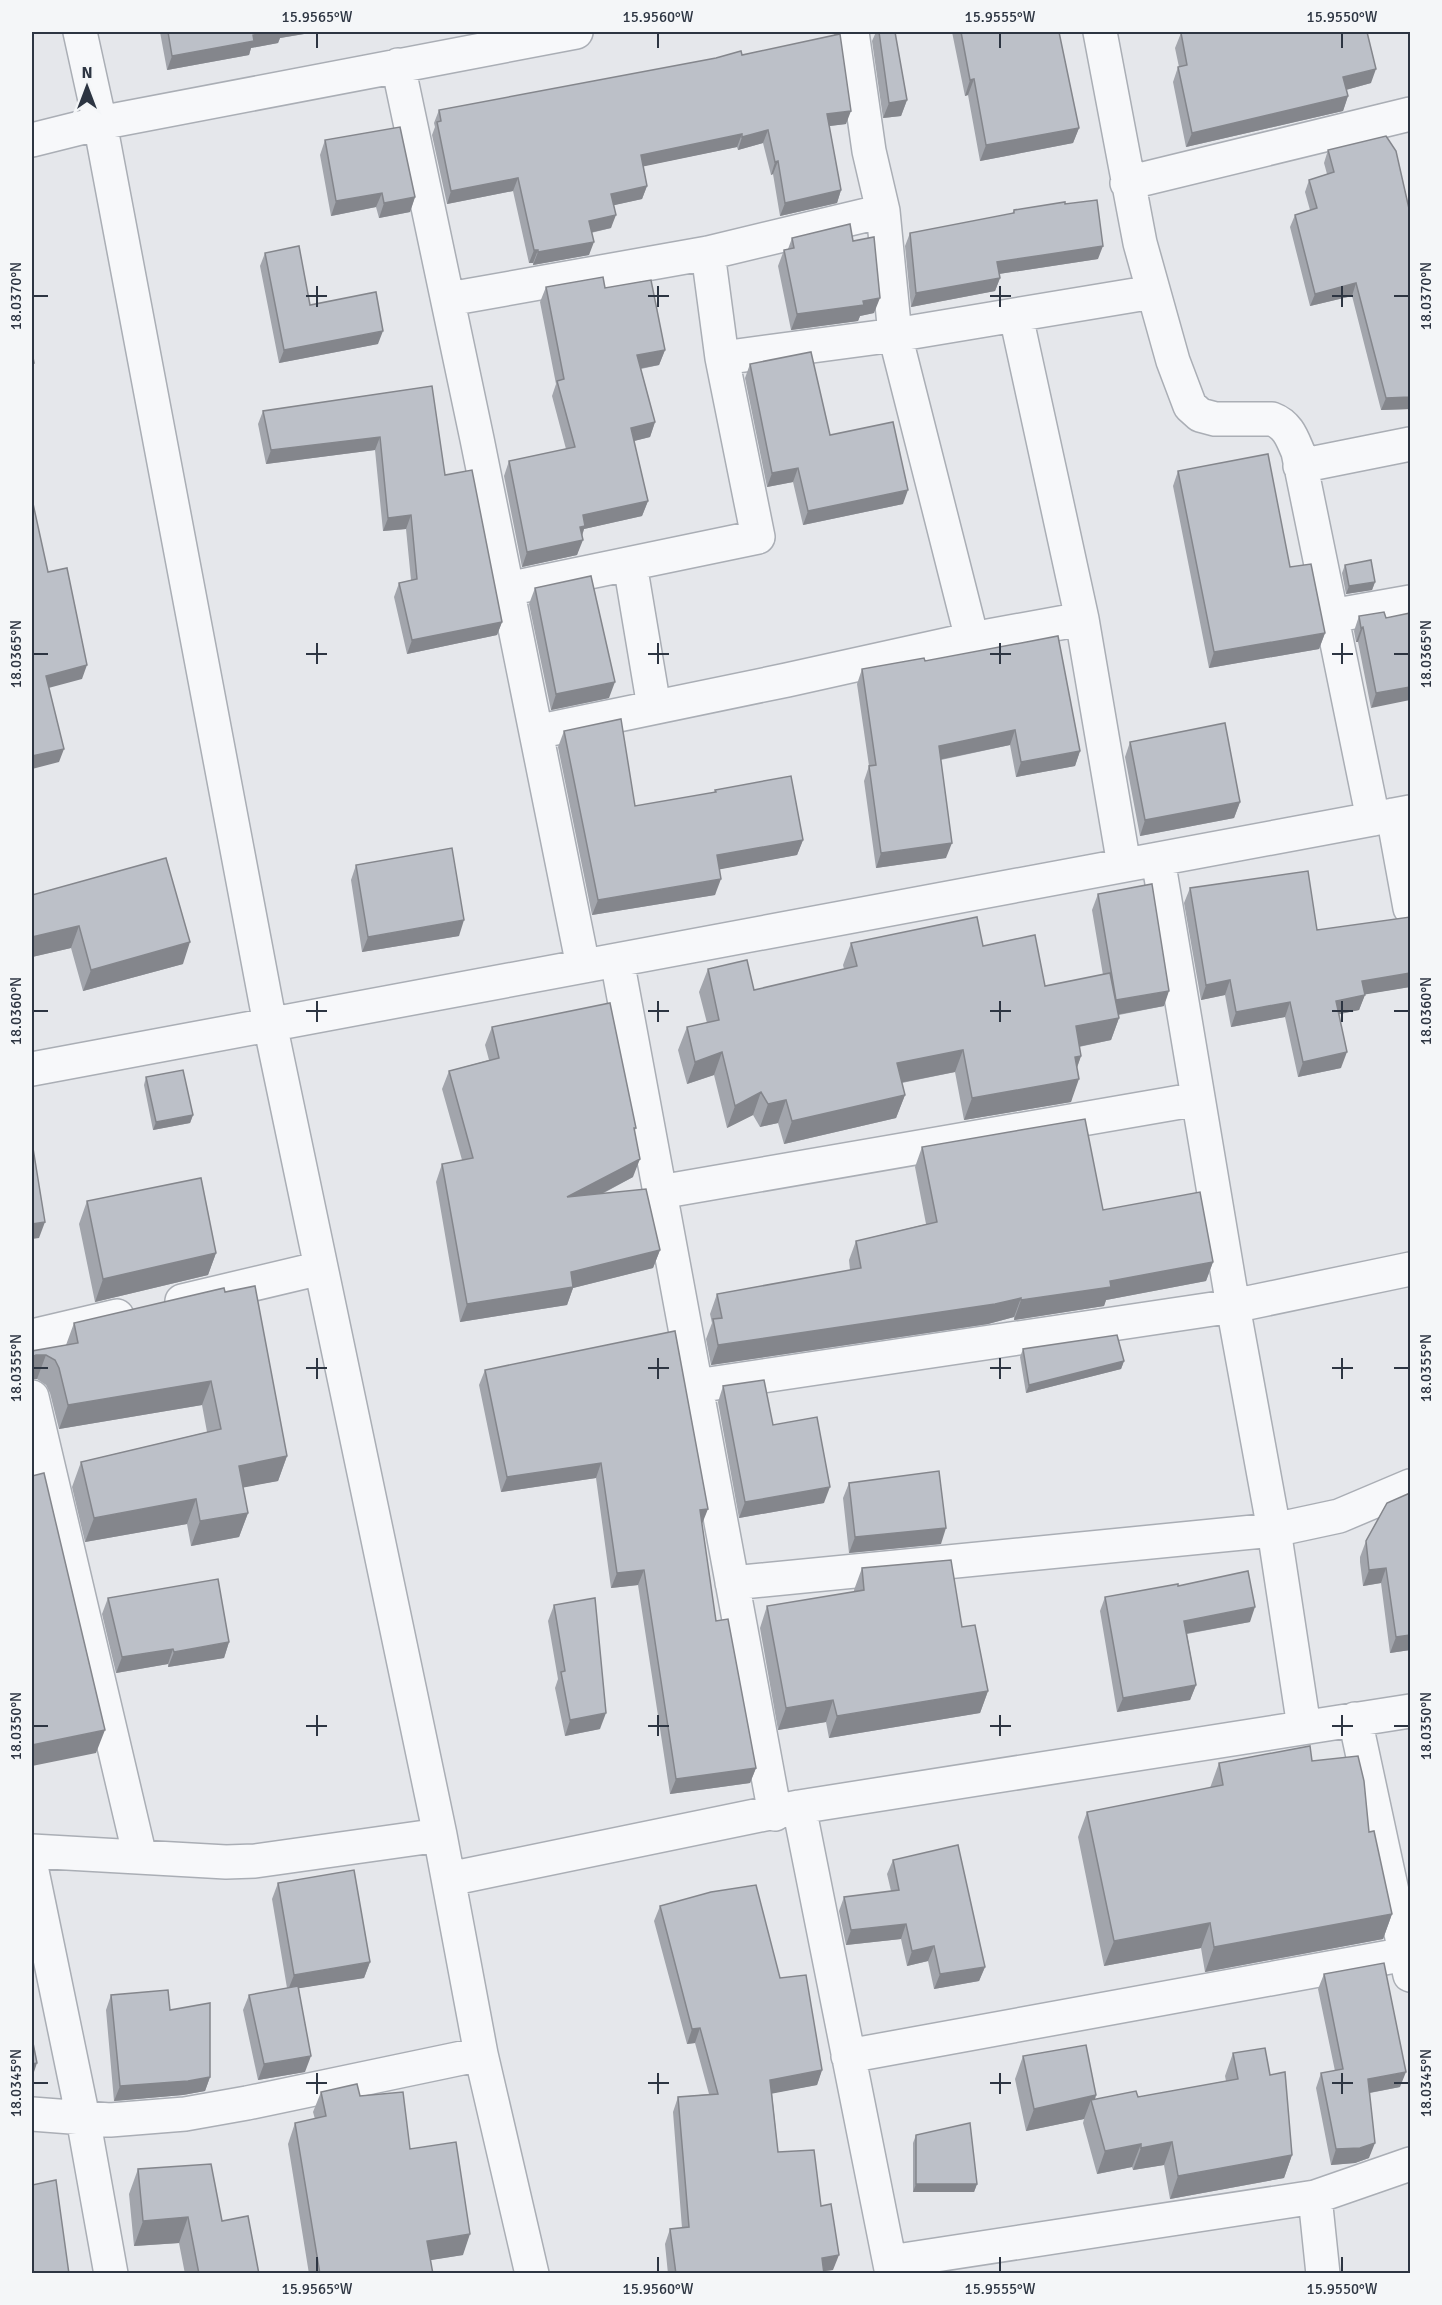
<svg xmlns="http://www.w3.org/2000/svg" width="1442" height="2305" font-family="Signika,sans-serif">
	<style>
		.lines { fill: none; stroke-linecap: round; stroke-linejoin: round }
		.minor-casing { stroke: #aaaeb5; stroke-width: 36 }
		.minor { stroke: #f7f8fa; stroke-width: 33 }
		.wall { fill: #a2a5ac }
		.shaded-wall { fill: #84868c }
		.building { fill: #bcc0c8; stroke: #84868c; stroke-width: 1.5 }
		.ticks { fill: none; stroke: #2d3542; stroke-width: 2 }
		.neatline { fill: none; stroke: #2d3542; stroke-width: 2 }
		.ticks-label { font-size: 15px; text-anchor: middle; fill: #2d3542 }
	</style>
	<rect width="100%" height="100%" fill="#e5e7eb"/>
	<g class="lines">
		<!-- minor casing -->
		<g class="minor-casing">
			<path id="minor" d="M80,32l20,91 170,901 170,811 41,219 51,220
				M1100,32l40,211 33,118 17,45 10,9 15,4h57c16,6 20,19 26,33l75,367
				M398,65l79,374 106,527
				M32,140l68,-17 476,-91
				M1127,183l283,-69
				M883,211l12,124 77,304
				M449,299l259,-46 175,-42 -14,-60 -17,-119
				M1016,316l66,303 42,246
				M722,358l173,-23 258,-43
				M1300,466l110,-22
				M630,564l24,143
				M507,589l251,-52 -36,-179 -14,-105
				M1331,616l79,-14
				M536,732l251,-52 185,-41 110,-20
				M1393,815l17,93
				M1158,859l75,447 41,224 30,197
				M617,960l158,854
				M32,1069l1378,-257
				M660,1192l538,-93
				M182,1301l139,-33
				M32,1336l85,-20
				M696,1386l537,-80 177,-37
				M32,1397l108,460
				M732,1583l542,-53 65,-14 71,-30
				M1355,1719l55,256
				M799,1807l93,467
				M32,1851l194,11 29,-1 185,-26
				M32,1871l51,247 28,156
				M449,1879l350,-72 611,-96
				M848,2056l558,-102
				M32,2114l78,6 75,-6 62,-11 234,-49
				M1315,2197l8,77
				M890,2262l425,-65 95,-33"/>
		</g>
		<!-- minor -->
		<use href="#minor" class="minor"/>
	</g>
	<!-- wall -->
	<path class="wall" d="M160,32h156l-36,6 -2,5 -27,5 -2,7 -82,15z
		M876,32h19l12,68 -6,16 -18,2 -11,-77z
		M952,32h107l20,96 -6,15 -93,18 -12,-66 -3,1z
		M1181,33l190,50 -25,7 2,6 -5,15 -157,36 -13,-65 5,-15h1l-4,-19z
		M742,55l104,69 -17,2 12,64 -4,13 -57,13 -7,-42 -2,1 -8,-32 -25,7 -1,-3 -94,19 4,20 -5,13 -28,6 -3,23 -20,5 -2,22 -56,10v-2h-4l-16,-72 -66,13 -15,-69 3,-8 -1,-4 5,-13z
		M325,140l90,57 -5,15 -31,6 -3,-11 -45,9 -11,-61z
		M1328,150l82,63v196l-29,1 -29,-114 -42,10 -20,-79 5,-12 15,-5 -5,-18 4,-12 18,-6 -3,-11z
		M1065,204l33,55 -99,15 1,4 -5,13 -84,16 -6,-61 5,-13 102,-19 2,-4z
		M792,238l61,3 21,72 -14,3 -2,5 -67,9 -13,-64 6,-16 4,-1z
		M265,253l45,52 68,39 -99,19 -19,-97z
		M546,287l59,1 60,62 -6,15 -18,4 14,53 -5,15 -16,4 14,60 -6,15 -58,13 -7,26 -55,12 -18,-91 5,-15 57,-12 -14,-53 4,-12 -16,-82z
		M750,364l80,71 73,69 -100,21 -10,-43 -26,5 -22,-109z
		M432,386l13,89 57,147 -5,13 -90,19 -13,-57 5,-14 12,-3 -5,-51 -23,2 -8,-81 -109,14 -8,-40 5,-13z
		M1178,471l112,96 35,66 -6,16 -110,19 -36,-182z
		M1345,565l30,17 -3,8 -26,4 -4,-21z
		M535,588l74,110 -58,12 -22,-106z
		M1410,613l-39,95 -13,-66h-2l-2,-11 5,-15 27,2z
		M925,661l155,90 -5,15 -59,11 -6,-32 -69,15 5,98 -70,10 -12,-87 5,-15 -12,-82 5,-15z
		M564,731l71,75 79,-13 1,-3 88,50 -6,15 -78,14 -4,26 -123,20 -34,-168z
		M1130,742l110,60 -6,16 -94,18 -15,-79z
		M356,865l103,71 -97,16 -11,-72z
		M1190,888l127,42 93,57 -45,7 -6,16 -20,4 2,54 -43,9 -13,-60 -54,10 -6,-32 -24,5 -17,-97z
		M1098,894l66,112 -45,9v3l-8,22 -32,7 2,9 -4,12 -6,34 -107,18 -9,-48 -53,11 3,12 -9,23 -112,26 -6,-21 -18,4 -7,-12 -26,13 -13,-53 -27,9 -9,-34 9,-23 20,-4 -8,-31 9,-23 46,21 90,-21 -1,-4 8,-22 132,3 62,40 58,-11 -11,-65z
		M32,895l151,69 -100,27 -12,-43 -39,9z
		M492,1027l144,101 -2,4 -1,45 -31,17 58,56 -7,18 -80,20 -6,17 -107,17 -24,-140 6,-18 20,-4 -20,-71 7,-18 40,-11 -4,-15z
		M146,1077l47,38 -3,8 -37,7 -9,-45z
		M922,1147l181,63 110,52 -7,19 -100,19 -2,6 -90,14v-3l-26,7 -277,41 -5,-26 6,-16 -2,-9 7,-20 133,-24 -1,-10 7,-19 70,-17 -11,-57z
		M87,1201l129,52 -8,22 -113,27 -16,-78z
		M225,1292l62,164 -9,25 -35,6 5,26 -9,24 -48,9 -4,-22 -102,18 -13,-55 9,-25 126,-30 -5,-27 -143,24 -9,-36 -4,-8 -9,-6h-5v-28l34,-6 8,-22z
		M1023,1349l101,12 -3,8 -95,24 -6,-36z
		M485,1370l217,154 14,97 40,147 -6,15 -80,11 -32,-209 -27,3 -15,-110 -95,14 -22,-107z
		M723,1386l50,39 51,78 -85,15 -21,-116z
		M849,1483l92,61 -92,9 -6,-55z
		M1387,1503l23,147 -20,3 -9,-70 -18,3 -3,-24v-5l6,-16z
		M862,1568l100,59 26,64 -8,22 -151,25 -3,-16 -48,8 -18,-102 7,-22 87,-14v-2z
		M1178,1586l72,36 -63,12 9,51 -6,15 -73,12 -17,-101 5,-14z
		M108,1598l121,44 -5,16 -56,9v-3l-52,9 -14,-59z
		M554,1605l46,124 -35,7 -10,-48 3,-9 -10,-58z
		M1312,1761l57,71 23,82 -9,25 -178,33 -4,-24 -97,18 -26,-129 9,-25 123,-24 9,-25z
		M893,1860l92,107 -6,14 -45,8 -6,-28 -21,5 -6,-27 -55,6 -7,-34 5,-14 47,-6 -4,-17z
		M278,1883l92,79 -6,16 -65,10 6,84 -47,8 -15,-70 6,-15 38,-7 -15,-89z
		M660,1906l120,72 42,92 -5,15 -45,8 6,59 43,54 12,64 -9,1v3h-156l-3,-30 5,-15 12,-1 -9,-116 5,-15 31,-3 -14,-51 -8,1 -33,-123z
		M1324,1974l76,113 -30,6 -1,65 -14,5 -24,2 -15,-77 5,-15 14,-2 -17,-82z
		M111,1995l59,15 40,67 -5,14 -22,4 -69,6 -8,-91z
		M1233,2053l37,22 22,80 -8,23 -114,21 -6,-34 -31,5 -1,-3 -35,7 -14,-51 1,-4 -58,12 -11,-52 8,-23 73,39 -1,4 43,-2 88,-16 -1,-5z
		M321,2092l39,4 50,53 53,106 -33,5 3,14h-124l-21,-130 7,-21 20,-4 -2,-7z
		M916,2135l61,49 -3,8h-61v-49z
		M138,2169l84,52 37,53h-74l-6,-31 -45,3 -5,-52z"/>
	<!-- shaded-wall -->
	<path class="shaded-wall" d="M268,32h48l-36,6 -2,5 -27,5 -2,7 -82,15 5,-14 81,-21z
		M1376,69l-5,14 -33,9 5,-15z
		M974,79l-6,16 -3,1 5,-16z
		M1348,96l-5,15 -157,36 6,-14z
		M907,100l-6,16 -18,2 6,-15z
		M851,111l-5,13 -24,3 5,-13z
		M1079,128l-6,15 -93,18 6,-16z
		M768,130l-5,13 -25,7 4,-13z
		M742,134l-5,13 -101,21 5,-13z
		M778,161l-5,13 -2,1 4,-13z
		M518,178l-5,13 -66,13 4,-13z
		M647,186l-5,13 -36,8 5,-13z
		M841,190l-4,13 -57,13 5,-13z
		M382,193l-6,14 -45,9 5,-15z
		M415,197l-5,15 -31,6 5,-15z
		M616,215l-5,13 -27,6 5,-13z
		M594,242l-5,13 -56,10 5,-13z
		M1103,246l-5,13 -106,16 5,-13z
		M534,250h4l-5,13h-4z
		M1000,278l-5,13 -84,16 5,-14z
		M1356,283l-4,13 -42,10 5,-12z
		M880,298l-6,15 -14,3 -2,5 -67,9 6,-16z
		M383,331l-5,13 -99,19 5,-13z
		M665,350l-6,15 -27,5 5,-15z
		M1410,397v12l-29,1 5,-12z
		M655,422l-5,15 -24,6 5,-15z
		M380,437l-5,13 -109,14 5,-14z
		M798,468l-5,14 -26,5 5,-14z
		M908,490l-5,14 -100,21 5,-14z
		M648,501l-6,15 -58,13 -4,12 3,-1 -6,15 -55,12 5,-15 56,-37z
		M411,515l-5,14 -23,2 5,-13z
		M1375,582l-3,8 -26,4 3,-8z
		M502,622l-5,13 -90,19 5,-14z
		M1363,627l-5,15h-2l5,-14z
		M1325,633l-6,16 -110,19 5,-16z
		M87,665l-5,14 -41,11 5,-14z
		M615,682l-6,16 -58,12 5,-16z
		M1410,687v13l-39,8 5,-15z
		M1015,730l-5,15 -77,16 6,-15z
		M64,749l-5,13 -27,7v-13z
		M1080,751l-5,15 -59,11 5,-15z
		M1240,802l-6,16 -94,18 5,-16z
		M803,840l-6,15 -86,16 6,-16z
		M952,843l-6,15 -70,10 5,-15z
		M721,879l-6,16 -123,20 6,-15z
		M464,920l-5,16 -97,16 6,-15z
		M79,926l-8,22 -39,9v-20z
		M190,942l-7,22 -100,27 8,-21z
		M1410,973v14l-54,9 6,-15z
		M1230,980l-5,15 -24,5 5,-15z
		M1169,991l-5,15 -54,10 6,-16z
		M1365,995l-6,15 -28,6 5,-15z
		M1290,1002l-5,15 -54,10 5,-15z
		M1119,1018l-8,22 -44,9 9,-23z
		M963,1050l-8,22 -66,13 8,-22z
		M722,1052l-8,23 -27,9 8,-22z
		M1347,1052l-6,16 -43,9 5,-15z
		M1081,1056l-8,22 2,-21z
		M1079,1079l-8,23 -107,18 8,-22z
		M761,1092l-8,23 -26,13 8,-22z
		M905,1095l-9,23 -112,26 8,-23z
		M786,1100l-8,23 -18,4 8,-23z
		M193,1115l-3,8 -37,7 3,-8z
		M640,1159l-7,18 -72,38 6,-18z
		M45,1222l-6,16 -7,1v-15z
		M660,1250l-7,18 -80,20 -6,17 -107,17 7,-18 104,-32z
		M216,1253l-8,22 -113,27 8,-23z
		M1213,1262l-7,19 -100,19 -2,6 -90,14 7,-20 89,-19z
		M1021,1298l-7,19 -26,7 -277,41 7,-20z
		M36,1355h10l-9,24h-5v-22z
		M1124,1361l-3,8 -95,24 3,-8z
		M211,1381l-9,24 -143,24 9,-24z
		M287,1456l-9,25 -48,9 9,-24z
		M601,1463l-5,15 -95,14 6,-15z
		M830,1487l-6,16 -85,15 6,-16z
		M196,1499l-9,25 -102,18 9,-24z
		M708,1509l-6,15 -2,-14z
		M248,1513l-9,24 -48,9 9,-25z
		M946,1528l-5,16 -92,9 6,-16z
		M1386,1568l-5,15 -18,3 6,-16z
		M644,1570l-6,15 -27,3 6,-15z
		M1255,1607l-5,15 -71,13 5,-14z
		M1410,1635v15l-20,3 6,-16z
		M229,1642l-5,16 -56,9 6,-15z
		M173,1649l-5,15 -52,9 6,-16z
		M1196,1685l-6,15 -73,12 6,-14z
		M988,1691l-8,22 -151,25 8,-22z
		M833,1700l-7,22 -48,8 8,-22z
		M606,1713l-6,16 -35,7 5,-16z
		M105,1730l-9,23 -64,13v-21z
		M756,1768l-6,15 -80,11 6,-15z
		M1392,1914l-9,25 -178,33 9,-25z
		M1210,1923l-9,25 -97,18 10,-25z
		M906,1924l-5,15 -55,6 5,-15z
		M934,1946l-6,15 -21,5 5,-15z
		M370,1962l-6,16 -76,12 6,-15z
		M985,1967l-6,14 -45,8 6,-15z
		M700,2028l-5,15 -8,1 5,-15z
		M311,2056l-6,16 -47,8 6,-16z
		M37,2063l-5,15v-14z
		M822,2070l-5,15 -52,10 5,-15z
		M1406,2072l-6,15 -37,7 5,-15z
		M210,2077l-5,14 -22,4 -69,6 6,-15z
		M1096,2095l-3,11 -2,-6 -7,19 -58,12 8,-22z
		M1172,2142l-8,23 -31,5 8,-22z
		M1375,2143l-6,15 -14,5 -24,2 5,-16z
		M1141,2144l-9,23 -35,7 8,-23z
		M1292,2155l-8,23 -114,21 8,-23z
		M916,2184h61l-3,8h-61z
		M188,2217l-9,26 -45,3 9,-25z
		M470,2234l-7,21 -44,7 8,-21z
		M839,2255l-6,15 -16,2 5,-14z"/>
	<!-- building -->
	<path class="building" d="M168,32h100l-15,3 1,6 -82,15z
		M879,32h16l12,68 -18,3z
		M961,32h98l20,96 -93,17 -12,-66 -4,1z
		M1188,32h179l9,37 -33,8 5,19 -156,37 -14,-66 9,-2 -6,-32z
		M840,34l11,77 -24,3 14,76 -56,13 -7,-42 -3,1 -7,-32 -26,7v-3l-101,21 6,31 -36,8 5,21 -27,6 5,21 -56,10v-2h-4l-16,-72 -67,13 -14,-69 4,-1 -2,-11 277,-52 25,-7 1,4z
		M400,127l15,70 -31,6 -2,-10 -46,8 -11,-61z
		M1386,136l10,15 14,62v184l-24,1 -30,-115 -41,11 -20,-79 22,-7 -8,-28 25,-8 -6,-22z
		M1097,200l6,46 -106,16 3,16 -84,15 -6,-60 104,-20v-3l51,-8v2z
		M850,224l3,17 21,-4 6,61 -17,3 1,4 -67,9 -13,-64 10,-2 -2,-10z
		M299,246l11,59 66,-13 7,39 -99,19 -19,-97z
		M603,277l2,11 46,-8 14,70 -28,5 18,67 -24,6 17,73 -65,14 2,11 -5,1 3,13 -56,12 -18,-91 66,-14 -18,-66 7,-2 -18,-92z
		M32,352l2,11h-2z
		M811,352l19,83 63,-13 15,68 -100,21 -10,-43 -26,5 -22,-109z
		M432,386l13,89 27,-5 30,152 -90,18 -13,-57 18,-4 -6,-64 -23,3 -8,-81 -109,13 -8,-39z
		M1268,454l22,113 21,-3 14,69 -111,19 -36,-181z
		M32,499l16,73 19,-4 20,97 -41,11 18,73 -32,7z
		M1371,560l4,22 -26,4 -4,-21z
		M591,576l24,106 -59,12 -21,-106z
		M1384,612l2,6 24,-5v74l-34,6 -13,-66 -2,1 -2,-12z
		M1058,636l22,115 -59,11 -6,-32 -76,16 13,97 -71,10 -12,-87 7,-1 -14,-96 62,-11 1,3z
		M621,719l14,87 81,-14 -1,-2 76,-14 12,64 -86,15 4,24 -123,21 -34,-169z
		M1225,723l15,79 -95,18 -15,-78z
		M452,848l12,72 -96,17 -12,-72z
		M166,858l24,84 -99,28 -12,-44 -47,11v-42z
		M1308,871l9,59 93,-13v56l-48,8 3,14 -29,6 11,51 -44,10 -13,-60 -54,10 -6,-32 -24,5 -16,-97z
		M1152,884l17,107 -53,9 -18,-106z
		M977,917l6,29 52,-11 10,51 65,-13 9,45 -43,8 5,30 -6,1 4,22 -107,19 -9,-48 -66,13 8,32 -113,26 -6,-21 -18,4 -7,-12 -26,14 -13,-54 -27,10 -8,-35 32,-7 -11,-51 39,-9 7,30 103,-24 -6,-23z
		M610,1003l26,125h-2l6,31 -73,38 79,-8 14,61 -89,22 2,15 -106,17 -25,-140 31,-6 -24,-87 50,-13 -7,-31z
		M183,1070l10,45 -37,7 -10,-45z
		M1085,1119l18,91 97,-18 13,70 -103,19 1,6 -90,13v-2l-26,6 -277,41 -5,-26 9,-1 -5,-24 144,-26 -5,-27 81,-19 -15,-75z
		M32,1142l13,80 -13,2z
		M201,1178l15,75 -113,26 -16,-78z
		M255,1286l32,170 -48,10 9,47 -48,8 -4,-22 -102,19 -13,-56 140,-33 -10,-48 -143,24 -9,-37 -4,-8 -9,-5h-10l-4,2v-6l46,-8 -4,-20 150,-35 1,4z
		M675,1331l33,178 -8,1 16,111 12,-2 28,149 -80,11 -32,-209 -27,3 -16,-110 -94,14 -22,-107z
		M1117,1335l7,26 -95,24 -6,-36z
		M764,1380l9,45 44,-8 13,70 -85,15 -22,-116z
		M939,1471l7,57 -91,9 -6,-54z
		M44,1473l61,257 -73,15v-269z
		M1410,1493v142l-14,2 -10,-69 -17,2 -3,-29 21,-38z
		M951,1560l11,67 13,-2 13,66 -151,25 -4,-16 -47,8 -19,-102 97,-16 -2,-22z
		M1248,1571l7,36 -71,14 12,64 -73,13 -18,-101 73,-13v2z
		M218,1579l11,63 -55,10 -1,-3 -51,8 -14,-59z
		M595,1598l11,115 -36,7 -9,-48 4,-1 -11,-66z
		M1310,1746l2,15 46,-5 6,25 5,51 5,-1 18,83 -178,33 -4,-24 -96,18 -27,-129 136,-27 -4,-22z
		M958,1845l27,122 -45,7 -6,-28 -22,5 -6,-27 -55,6 -7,-33 55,-7 -6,-30z
		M354,1870l16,92 -76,13 -16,-92z
		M756,1885l24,93 26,-3 16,95 -52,10 8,72 36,-2 7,56 10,-2 8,51 -17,3 2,16h-148l-6,-45 19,-2 -11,-130 40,-3 -18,-66 -8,1 -32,-123 51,-14z
		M1384,1963l22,109 -38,7 7,64 -15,5 -24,1 -15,-76 22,-4 -19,-95z
		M298,1986l13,70 -47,8 -15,-69z
		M168,1990l2,20 40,-7v74l-22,4 -68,5 -9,-91z
		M32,2038l5,25 -5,1z
		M1086,2045l10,50 -62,14 -11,-53z
		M1265,2048l5,27 15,-3 7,83 -114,21 -6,-34 -31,6v-4l-36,7 -14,-51 45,-9 2,6 100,-18 -5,-26z
		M357,2084l3,12 43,-4 7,57 46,-7 14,92 -43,7 6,33h-113l-25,-151 31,-7 -5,-24z
		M970,2123l7,61h-61v-49z
		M211,2164l11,57 26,-5 11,58h-60l-11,-57 -45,4 -5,-52z
		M56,2180l13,94h-37v-89z"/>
	<!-- ticks -->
	<path class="ticks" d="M317,33v15M658,33v15M1000,33v15M1342,33v15M317,286v21M658,286v21M1000,286v21M1342,286v21M33,296h15M306,296h21M648,296h21M990,296h21M1332,296h21M1394,296h15M317,643v21M658,643v21M1000,643v21M1342,643v21M33,654h15M306,654h21M648,654h21M990,654h21M1332,654h21M1394,654h15M317,1001v21M658,1001v21M1000,1001v21M1342,1001v21M33,1011h15M306,1011h21M648,1011h21M990,1011h21M1332,1011h21M1394,1011h15M317,1358v21M658,1358v21M1000,1358v21M1342,1358v21M33,1368h15M306,1368h21M648,1368h21M990,1368h21M1332,1368h21M1394,1368h15M317,1715v21M658,1715v21M1000,1715v21M1342,1715v21M33,1726h15M306,1726h21M648,1726h21M990,1726h21M1332,1726h21M1394,1726h15M317,2073v21M658,2073v21M1000,2073v21M1342,2073v21M33,2083h15M306,2083h21M648,2083h21M990,2083h21M1332,2083h21M1394,2083h15M317,2257v15M658,2257v15M1000,2257v15M1342,2257v15"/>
	<!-- border -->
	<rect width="1442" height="2305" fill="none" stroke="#f4f6f8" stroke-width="66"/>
	<!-- north arrow -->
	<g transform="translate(87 87)" stroke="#f4f6f8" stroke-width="4.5" paint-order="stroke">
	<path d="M0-4.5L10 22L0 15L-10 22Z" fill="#2d3542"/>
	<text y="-9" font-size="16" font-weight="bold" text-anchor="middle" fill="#2d3542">N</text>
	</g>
	<rect x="33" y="33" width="1376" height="2239" class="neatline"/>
	<g class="ticks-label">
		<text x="317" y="22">15.9565°W</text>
		<text x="658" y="22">15.9560°W</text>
		<text x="1000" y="22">15.9555°W</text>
		<text x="1342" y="22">15.9550°W</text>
		<text transform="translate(16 296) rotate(-90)" y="5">18.0370°N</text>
		<text transform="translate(1426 296) rotate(-90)" y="5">18.0370°N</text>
		<text transform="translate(16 654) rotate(-90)" y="5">18.0365°N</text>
		<text transform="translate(1426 654) rotate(-90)" y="5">18.0365°N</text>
		<text transform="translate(16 1011) rotate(-90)" y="5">18.0360°N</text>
		<text transform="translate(1426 1011) rotate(-90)" y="5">18.0360°N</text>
		<text transform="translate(16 1368) rotate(-90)" y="5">18.0355°N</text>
		<text transform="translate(1426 1368) rotate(-90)" y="5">18.0355°N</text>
		<text transform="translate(16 1726) rotate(-90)" y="5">18.0350°N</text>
		<text transform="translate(1426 1726) rotate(-90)" y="5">18.0350°N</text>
		<text transform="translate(16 2083) rotate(-90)" y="5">18.0345°N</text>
		<text transform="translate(1426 2083) rotate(-90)" y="5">18.0345°N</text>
		<text x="317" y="2294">15.9565°W</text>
		<text x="658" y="2294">15.9560°W</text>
		<text x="1000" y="2294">15.9555°W</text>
		<text x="1342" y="2294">15.9550°W</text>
	</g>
</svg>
